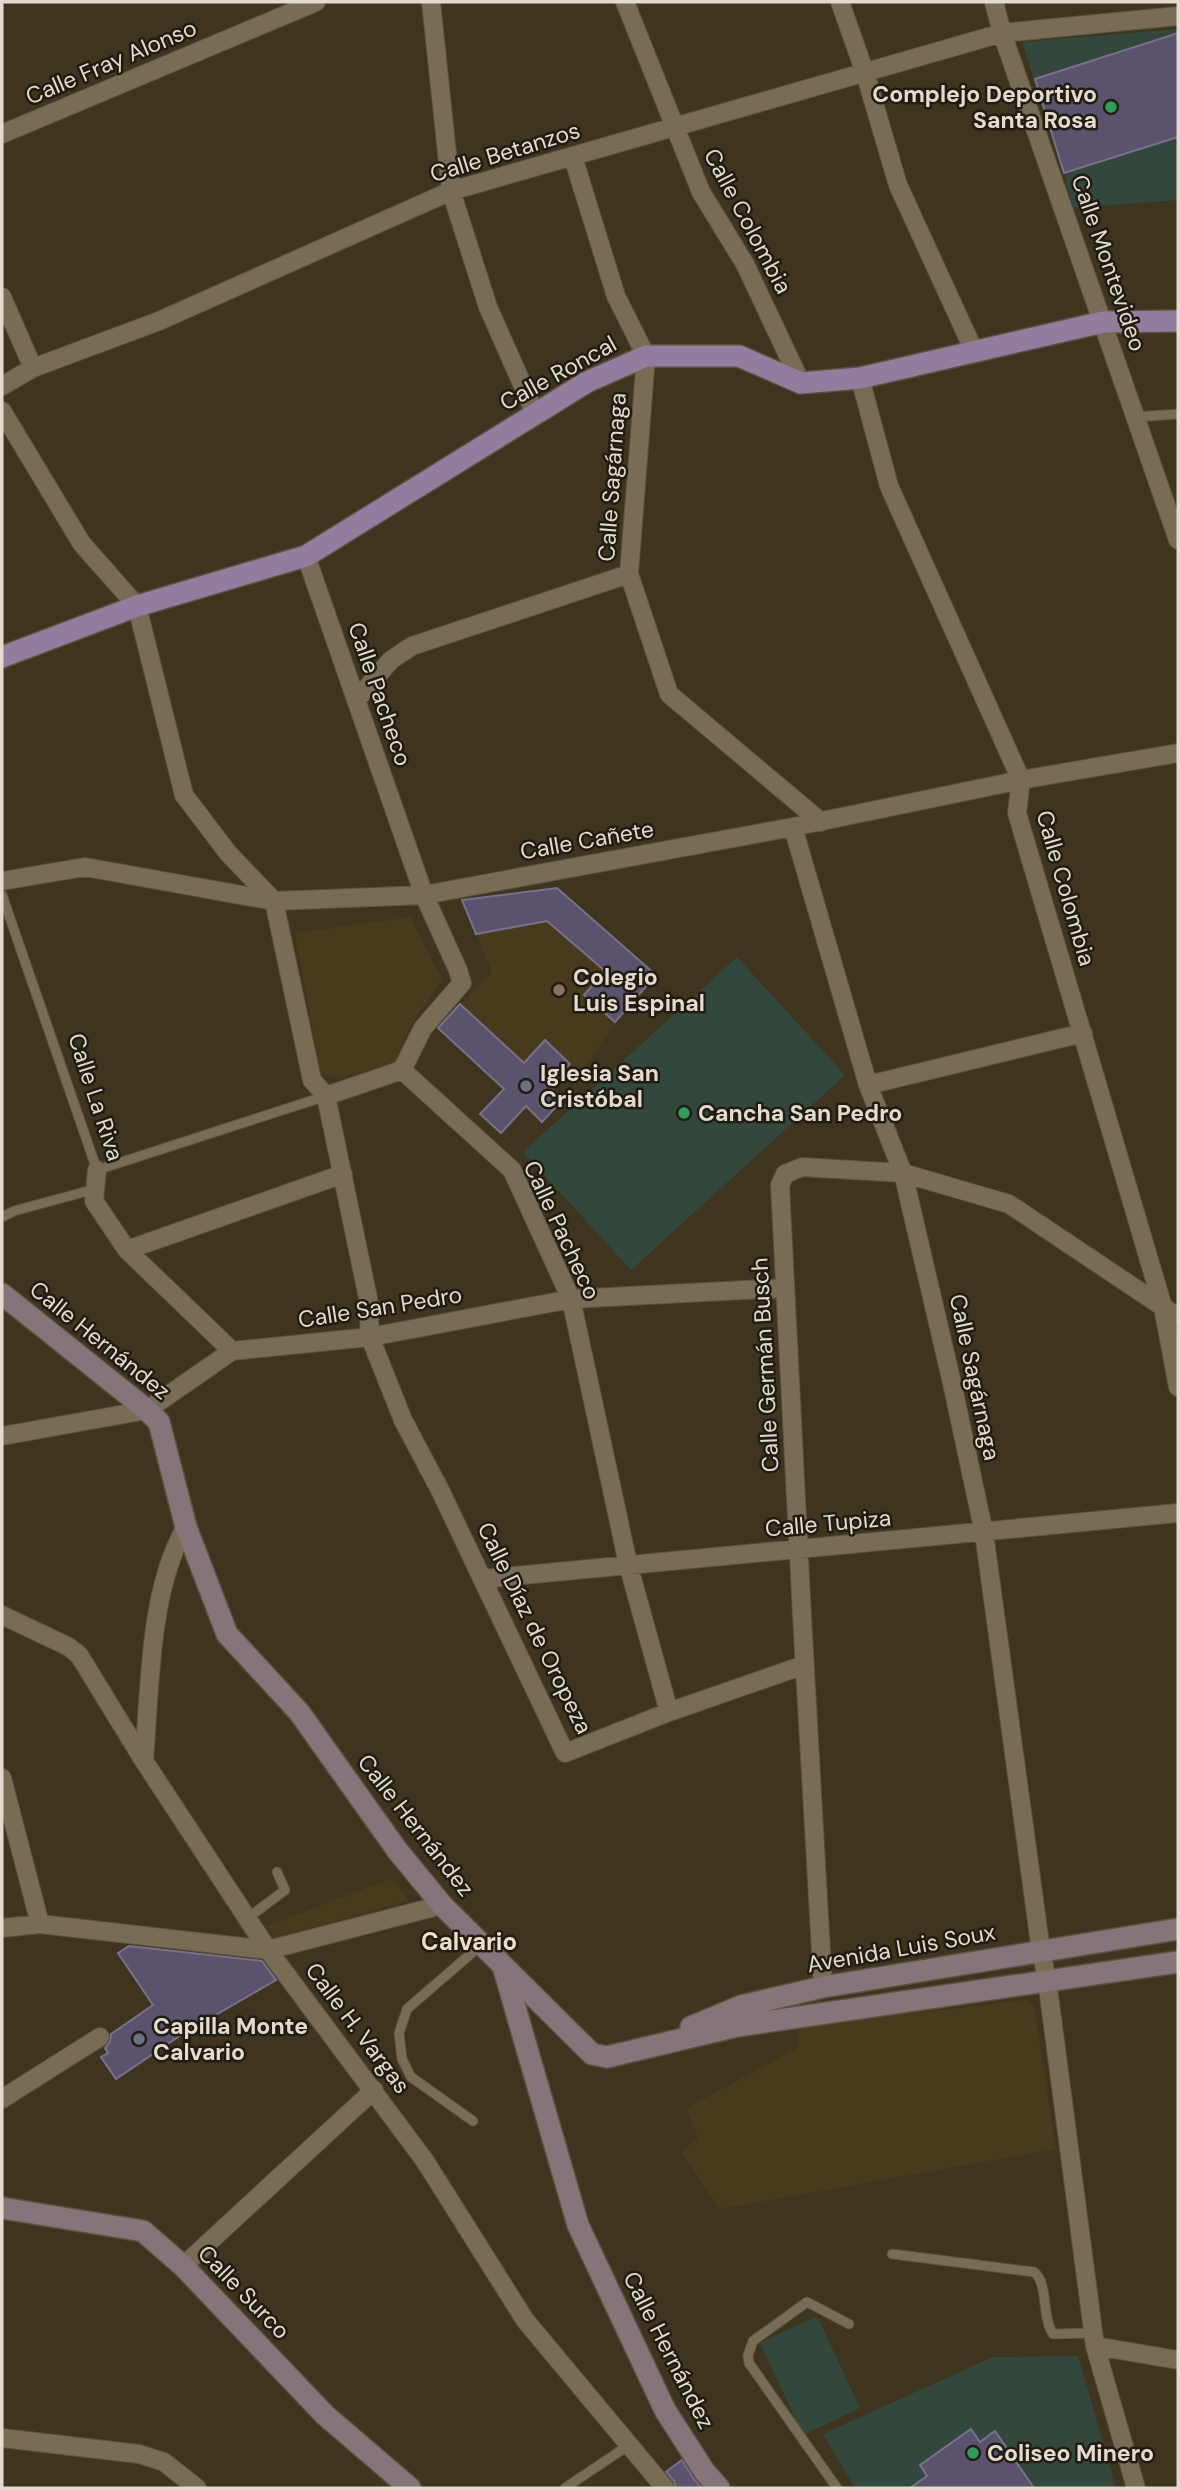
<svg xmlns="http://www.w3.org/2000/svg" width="1180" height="2490" font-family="'DM Sans',sans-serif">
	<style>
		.built { fill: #483a1c }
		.green { fill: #33483c }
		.building { fill: #5b526d; stroke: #79718a; stroke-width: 2 }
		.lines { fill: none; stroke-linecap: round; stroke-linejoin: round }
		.lane-casing { stroke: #5b513d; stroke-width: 11 }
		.street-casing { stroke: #5b513d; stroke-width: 20 }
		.secondary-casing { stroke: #5b513d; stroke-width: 24 }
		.primary-casing { stroke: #5b513d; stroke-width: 24 }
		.lane { stroke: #786c54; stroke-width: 9 }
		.street { stroke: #786c54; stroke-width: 18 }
		.secondary { stroke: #857479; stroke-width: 21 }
		.primary { stroke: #927d9e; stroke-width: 21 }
		.leisure-dot { fill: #2e9e5b; stroke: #211c13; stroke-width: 2.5 }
		.education-dot { fill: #8d6e63; stroke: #211c13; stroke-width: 2.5 }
		.worship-dot { fill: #6b7280; stroke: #211c13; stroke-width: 2.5 }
		.labels { text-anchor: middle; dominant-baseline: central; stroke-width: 5; stroke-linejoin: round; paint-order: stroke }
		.street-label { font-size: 23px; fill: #e2dbce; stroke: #211c13 }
		.poi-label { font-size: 23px; font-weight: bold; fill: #e2dbce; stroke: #211c13; text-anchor: start }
		.neighbourhood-label { font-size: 24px; font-weight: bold; fill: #eee0c5; stroke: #211c13 }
	</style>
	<rect width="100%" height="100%" fill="#3f341e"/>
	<!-- built -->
	<path class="built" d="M557,888l99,87 -41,47 -34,51 -35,-31 -22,21 -64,-59 32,-32 -30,-72z
		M410,917l32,63 -32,47 -13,34 -57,18 -20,-6 -25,-140z
		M393,1878l16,23 -135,37 -7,-12z
		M1026,2000l8,5 22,144 -336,60 -39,-57 17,-13 -12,-31 112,-60v-22z"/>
	<!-- green -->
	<path class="green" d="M1178,29v171l-105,8 -9,-35 -42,-131z
		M737,957l108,118 -214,195 -108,-118z
		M817,2316l43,92 -57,27 -43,-92z
		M1078,2356l38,132h-261l-32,-54 170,-77z"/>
	<!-- building -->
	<path class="building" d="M1178,33v104l-114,36 -29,-94z
		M557,888l99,87 -41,47 -31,-27 21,-24 -58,-50 -71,13 -14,-34z
		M460,1004l64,59 21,-23 25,24 -21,22 14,13 -21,23 -16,-16 -25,27 -21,-19 24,-25 -66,-61z
		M129,1946l133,15 14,19 -95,55 -65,44 -15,-22 7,-4 -3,-5 5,-6 1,-8 42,-29 -35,-52z
		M971,2429l9,13 15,-11 39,57h-124l17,-12 -7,-11z
		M682,2460l11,18 9,10h-26l-2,-7 -8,-9z"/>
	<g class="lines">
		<!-- lane casing -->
		<g class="lane-casing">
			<path id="lane" d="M1136,417l42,-3
				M2,895l95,275 229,-74
				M2,1217l12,-6 81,-22
				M248,1918l37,-28 -8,-18
				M473,2121l-62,-44 -9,-18 -3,-26 8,-24 74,-64
				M892,2254l142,18c15,12 7,44 19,62l40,-1
				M565,2488l64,-43
				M837,2488l-88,-125 -1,-8 5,-14 54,-39 42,22"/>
		</g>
		<!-- street casing -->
		<g class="street-casing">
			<path id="street" d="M431,2l20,189 37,116 47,106
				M625,2l76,190 44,72 56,119
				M840,2l25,71 33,112 77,168
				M994,2l8,31 176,507
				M2,134l314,-132
				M573,157l43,139 30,60 -17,218 40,120 152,128
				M2,297l31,71
				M860,378l29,108 132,294 -4,33 146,494 15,80
				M2,386l31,-18 126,-47 292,-130 551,-158 176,-17
				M2,411l80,133 55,62 47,189 44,58 46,48 38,179 14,16 76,-26
				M306,556l118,339 34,75 4,13 -39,45 -21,42 110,100 59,129 57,265 41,148
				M357,699l34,-39 21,-14 217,-72
				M793,827l75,258 35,88 49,210 32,150 57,418 6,29 48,366 41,142
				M2,881l83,-14 189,34 150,-6 369,-68 228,-47 157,-27
				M868,1085l215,-52
				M326,1096l42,202 2,39 33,83 37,70 125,263 104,-41 135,-47
				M97,1170l-3,31 33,49 105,101
				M127,1250l216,-76
				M2,1436l145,-26 85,-59 138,-14 201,-38 214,-11
				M482,1579l696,-66
				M2,1615l67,32 10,8 65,106 124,189 157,211 100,159 140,168
				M144,1761c6,-72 5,-172 42,-234
				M2,1778l38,146
				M2,1928l38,-4 228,26 174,-45
				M823,1987c-16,-267 -30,-535 -43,-802l5,-11 17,-7 101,6 106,31 169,113
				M2,2099l98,-62
				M183,2266l191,-176
				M1095,2346l83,14
				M2,2438l137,16 25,8 33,26"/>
		</g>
		<!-- secondary casing -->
		<g class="secondary-casing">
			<path id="secondary" d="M2,1294l145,116 12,12 27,105 41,107 72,78 98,138 45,55 150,149 15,3 130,-31 441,-64
				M503,1966l75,259 87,185 39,61 15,17
				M691,2027l50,-21 82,-19 355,-58
				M2,2208l141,23 40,35 142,149 85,73"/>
		</g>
		<!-- primary casing -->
		<g class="primary-casing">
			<path id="primary" d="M2,657l135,-51 169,-50 281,-174 59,-26h93l62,27 59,-5 243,-56 75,-1"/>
		</g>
		<!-- lane -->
		<use href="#lane" class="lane"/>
		<!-- street -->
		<use href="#street" class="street"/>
		<!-- secondary -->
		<use href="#secondary" class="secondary"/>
		<!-- primary -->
		<use href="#primary" class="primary"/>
	</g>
	<!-- markers -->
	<g class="leisure-dot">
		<circle cx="1111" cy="107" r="7"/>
		<circle cx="684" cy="1113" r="7"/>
		<circle cx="973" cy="2453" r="7"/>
	</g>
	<circle class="education-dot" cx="559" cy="990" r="7"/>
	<g class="worship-dot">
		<circle cx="526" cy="1086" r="7"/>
		<circle cx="139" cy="2039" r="7"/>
	</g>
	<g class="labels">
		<!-- street labels -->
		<g class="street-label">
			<text transform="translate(111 62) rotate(-23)">Calle Fray Alonso</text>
			<text transform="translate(505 152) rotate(-17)">Calle Betanzos</text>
			<text transform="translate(748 221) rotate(62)">Calle Colombia</text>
			<text transform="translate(1109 263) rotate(71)">Calle Montevideo</text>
			<text transform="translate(558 373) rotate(-29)">Calle Roncal</text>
			<text transform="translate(612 477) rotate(-86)">Calle Sagárnaga</text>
			<text transform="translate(380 694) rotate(71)">Calle Pacheco</text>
			<text transform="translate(587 840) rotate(-10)">Calle Cañete</text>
			<text transform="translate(1066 888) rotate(74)">Calle Colombia</text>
			<text transform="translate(96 1097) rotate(72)">Calle La Riva</text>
			<text transform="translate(562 1230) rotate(65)">Calle Pacheco</text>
			<text transform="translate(380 1307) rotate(-9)">Calle San Pedro</text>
			<text transform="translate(100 1340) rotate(39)">Calle Hernández</text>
			<text transform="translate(765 1365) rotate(-93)">Calle Germán Busch</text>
			<text transform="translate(975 1377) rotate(78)">Calle Sagárnaga</text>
			<text transform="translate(828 1523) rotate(-5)">Calle Tupiza</text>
			<text transform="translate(535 1628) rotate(64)">Calle Díaz de Oropeza</text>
			<text transform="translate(416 1825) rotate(52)">Calle Hernández</text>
			<text transform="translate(901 1948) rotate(-10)">Avenida Luis Soux</text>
			<text transform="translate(358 2028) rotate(53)">Calle H. Vargas</text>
			<text transform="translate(244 2292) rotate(46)">Calle Surco</text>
			<text transform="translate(669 2350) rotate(63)">Calle Hernández</text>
		</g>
		<!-- poi labels -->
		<g class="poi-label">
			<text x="1097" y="94" text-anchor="end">Complejo Deportivo<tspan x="1097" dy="26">Santa Rosa</tspan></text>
			<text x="573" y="977">Colegio<tspan x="573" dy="26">Luis Espinal</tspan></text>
			<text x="540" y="1073">Iglesia San<tspan x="540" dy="26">Cristóbal</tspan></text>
			<text x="698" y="1113">Cancha San Pedro</text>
			<text x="153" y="2026">Capilla Monte<tspan x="153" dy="26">Calvario</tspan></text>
			<text x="987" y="2453">Coliseo Minero</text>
		</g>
		<!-- neighbourhood labels -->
		<g class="neighbourhood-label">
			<text x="469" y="1941">Calvario</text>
		</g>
	</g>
	<!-- border -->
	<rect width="1180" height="2490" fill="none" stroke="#e2dbce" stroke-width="7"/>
</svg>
